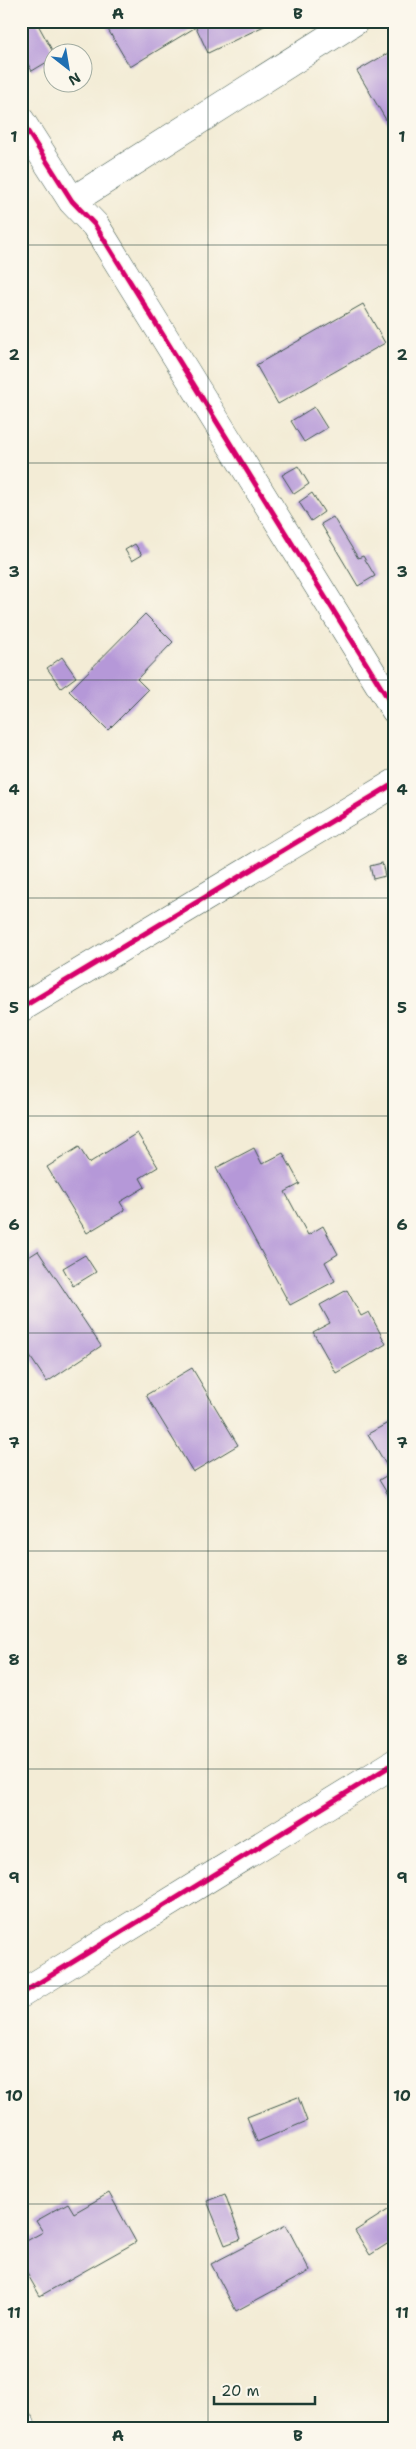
<svg xmlns="http://www.w3.org/2000/svg" width="416" height="2449" font-family="'Shantell Sans',sans-serif">
	<style>
		.building { fill: #b598d8 }
		.lines { fill: none; stroke-linecap: round; stroke-linejoin: round }
		.minor-casing { stroke: #3f574c; stroke-width: 29 }
		.minor { stroke: #fff; stroke-width: 28 }
		.cycleway-casing { stroke: #fbf7ec; stroke-width: 8 }
		.cycleway { stroke: #d6006c; stroke-width: 5 }
		.grid { fill: none; stroke: #1f3d34; stroke-width: 1; stroke-opacity: 0.55 }
		.neatline { fill: none; stroke: #1f3d34; stroke-width: 2 }
		.grid-label { font-size: 16px; text-anchor: middle; font-weight: bold; fill: #1f3d34 }
	</style>
	<rect width="100%" height="100%" fill="#fbf7ec"/>
	<filter id="ink" filterUnits="userSpaceOnUse"><feTurbulence type="fractalNoise" baseFrequency=".02" numOctaves="2"/><feDisplacementMap in="SourceGraphic" scale="10" xChannelSelector="R" yChannelSelector="G"/><feConvolveMatrix kernelMatrix="1 2 1 2 8 2 1 2 1" color-interpolation-filters="sRGB"/></filter>
	<filter id="wash" filterUnits="userSpaceOnUse"><feTurbulence type="fractalNoise" baseFrequency=".0096" numOctaves="4" result="noise"/><feDisplacementMap in="SourceGraphic" scale="20" xChannelSelector="R" yChannelSelector="G"/><feGaussianBlur stdDeviation="1.12" result="paint"/><feColorMatrix in="noise" values="0 0 0 0 0 0 0 0 0 0 0 0 0 0 0 0 0 1.4 0 .05"/><feComposite in="paint" operator="in"/></filter>
	<g filter="url(#wash)">
		<rect width="100%" height="100%" fill="#f3ecd6"/>
		<g id="blocks">
			<!-- building -->
			<path class="building" d="M21,21h15l17,31 -1,7 -20,12 -11,-19z
				M103,21h89l4,6 -66,40z
				M208,21h56l2,4 -58,28 -12,-26z
				M395,49v86l-38,-64z
				M363,304l22,39 -107,61 -22,-39z
				M314,407l13,21 -23,14 -13,-21z
				M298,466l11,18 -15,10 -12,-19z
				M312,493l12,19 -13,9 -12,-19z
				M333,517l25,41 5,-2 12,20 -17,10 -37,-62z
				M135,544l7,11 -10,6 -7,-11z
				M145,614l28,28 -36,37 11,11 -40,40 -39,-39z
				M62,657l14,20 -15,11 -14,-20z
				M382,863l3,13 -12,3 -3,-13z
				M137,1133l21,34 -18,11 5,9 -25,15 5,8 -38,23 -40,-66 32,-20 10,16z
				M254,1148l8,16 21,-11 17,31 -15,8 23,43 15,-9 15,28 -13,8 10,19 -45,24 -74,-137z
				M38,1251l63,95 -54,36 -26,-39v-81z
				M85,1255l11,17 -23,14 -10,-18z
				M347,1290l14,26 8,-4 17,32 -50,29 -23,-41 17,-9 -10,-18z
				M192,1368l46,77 -45,27 -47,-77z
				M395,1419v87l-16,-26 12,-7 -23,-39z
				M298,2097l9,24 -50,21 -10,-25z
				M109,2193l27,49 -96,54 -19,-33v-19l22,-12 -7,-11 32,-18 6,10z
				M225,2194l16,45 -16,6 -18,-44z
				M388,2210l7,11v18l-25,16 -15,-24z
				M286,2225l24,46 -74,40 -25,-47z"/>
		</g>
	</g>
	<g filter="url(#ink)">
		<use href="#blocks" fill-opacity="0" stroke="#3f574c" stroke-width="1"/>
		<g class="lines">
			<!-- minor casing -->
			<g class="minor-casing">
				<path id="minor" d="M21,121l51,80 23,24 300,485
					M72,201l283,-180
					M21,1008l374,-225
					M21,1994l374,-231
					M21,2425l1,3"/>
			</g>
			<!-- minor -->
			<use href="#minor" class="minor"/>
			<!-- cycleway casing -->
			<g class="cycleway-casing">
				<path id="cycleway" d="M21,121l51,80 23,24 300,485
					M21,1008l374,-225
					M21,1994l374,-231"/>
			</g>
			<!-- cycleway -->
			<use href="#cycleway" class="cycleway"/>
		</g>
	</g>
	<!-- grid -->
	<path class="grid" d="M208,21v2407M21,245h374M21,463h374M21,680h374M21,898h374M21,1116h374M21,1333h374M21,1551h374M21,1769h374M21,1986h374M21,2204h374"/>
	<!-- margin -->
	<rect width="416" height="2449" fill="none" stroke="#fbf7ec" stroke-width="55"/>
	<!-- north arrow -->
	<g transform="translate(68 68) rotate(149)"><circle r="24" fill="#fbf7ec" stroke="#a3ada2"/>
	<path d="M0-4L9 19L0 12L-9 19Z" fill="#1f6fb2"/>
	<text y="-8" font-size="14" font-weight="bold" text-anchor="middle" fill="#1f3d34">N</text>
	</g>
	<!-- scale -->
	<path d="M214 2396v8h101v-8" fill="none" stroke="#1f3d34" stroke-width="2.5"/>
	<text x="221" y="2396" font-size="15" fill="#1f3d34" stroke="#fbf7ec" stroke-width="4" paint-order="stroke">20 m</text>
	<rect x="28" y="28" width="360" height="2394" class="neatline"/>
	<g class="grid-label">
		<text x="118" y="19">A</text>
		<text x="298" y="19">B</text>
		<text x="14" y="142">1</text>
		<text x="402" y="142">1</text>
		<text x="14" y="360">2</text>
		<text x="402" y="360">2</text>
		<text x="14" y="577">3</text>
		<text x="402" y="577">3</text>
		<text x="14" y="795">4</text>
		<text x="402" y="795">4</text>
		<text x="14" y="1013">5</text>
		<text x="402" y="1013">5</text>
		<text x="14" y="1230">6</text>
		<text x="402" y="1230">6</text>
		<text x="14" y="1448">7</text>
		<text x="402" y="1448">7</text>
		<text x="14" y="1665">8</text>
		<text x="402" y="1665">8</text>
		<text x="14" y="1883">9</text>
		<text x="402" y="1883">9</text>
		<text x="14" y="2101">10</text>
		<text x="402" y="2101">10</text>
		<text x="14" y="2318">11</text>
		<text x="402" y="2318">11</text>
		<text x="118" y="2441">A</text>
		<text x="298" y="2441">B</text>
	</g>
</svg>
